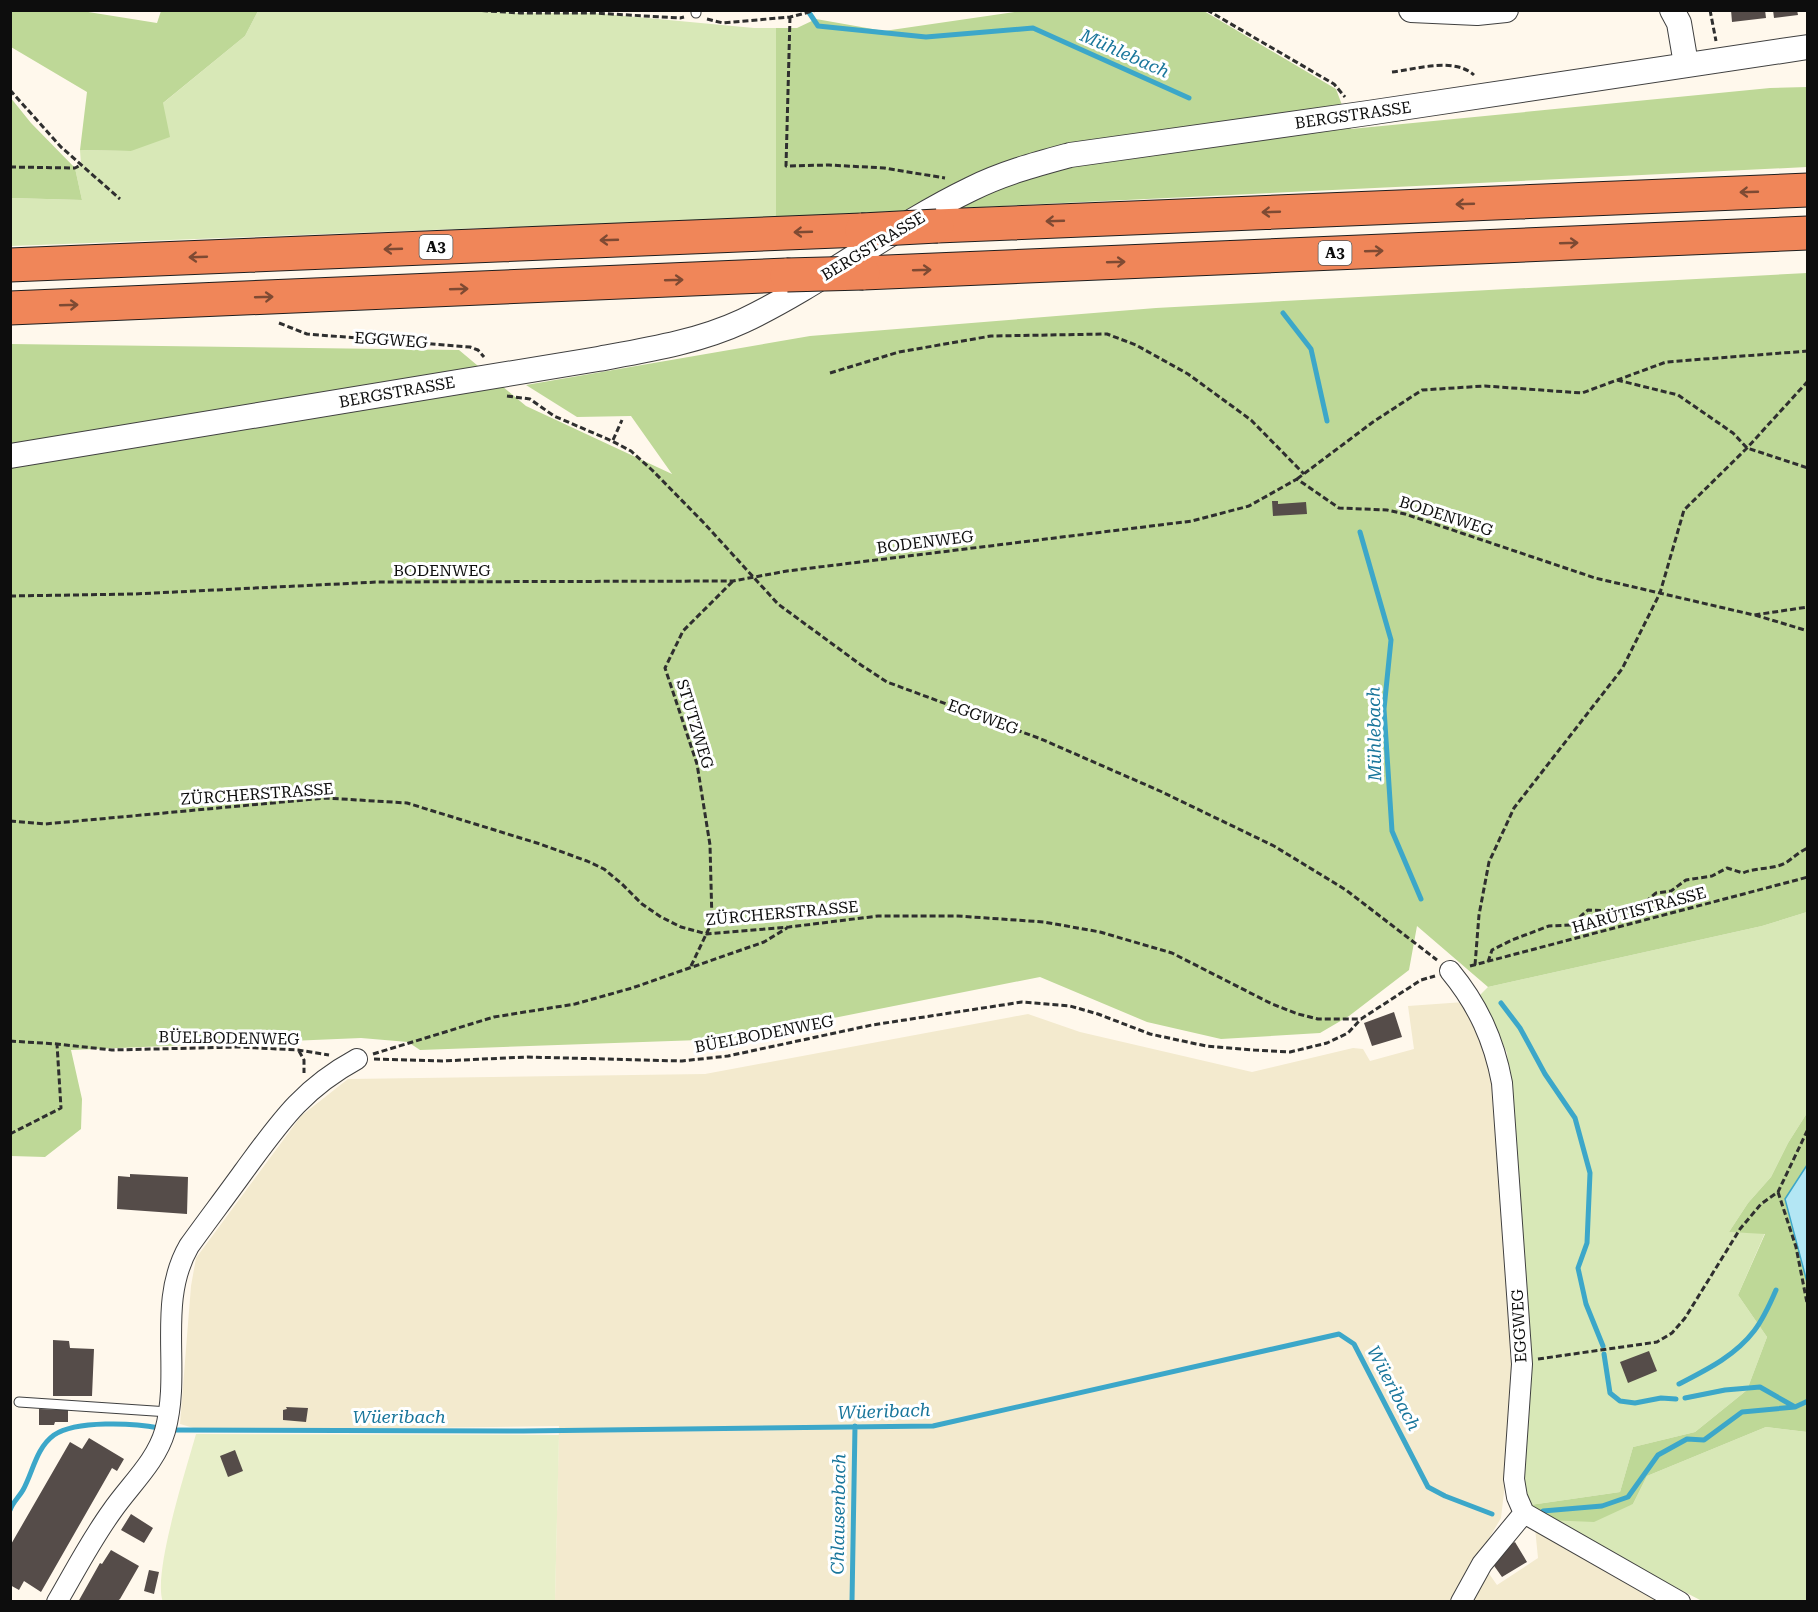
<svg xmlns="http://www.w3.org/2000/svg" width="1818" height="1612" font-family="'Roboto Serif',serif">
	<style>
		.farmland { fill: #f3eace }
		.green { fill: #d8e8b7 }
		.forest { fill: #bed897 }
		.pitch { fill: #e8efc9 }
		.water { fill: #b3e6f4; stroke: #3ca7c9; stroke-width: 1.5 }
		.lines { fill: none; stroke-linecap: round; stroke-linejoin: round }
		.stream { stroke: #3ca7c9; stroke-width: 5 }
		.building { fill: #554c49 }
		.service-casing { stroke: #404040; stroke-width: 11 }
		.minor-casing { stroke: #404040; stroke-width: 22 }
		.tertiary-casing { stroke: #404040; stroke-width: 26 }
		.motorway-casing { stroke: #1e1e1e; stroke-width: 35 }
		.path { stroke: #2f2f2f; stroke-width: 3; stroke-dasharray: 6 3; stroke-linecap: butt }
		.service { stroke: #fff; stroke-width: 9 }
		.minor { stroke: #fff; stroke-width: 20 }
		.tertiary { stroke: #fff; stroke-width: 24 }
		.motorway { stroke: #f08659; stroke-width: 33 }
		.motorway-bridge-casing { stroke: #1e1e1e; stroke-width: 35; stroke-linecap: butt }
		.motorway-bridge { stroke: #f08659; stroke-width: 33 }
		.oneway { stroke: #7e4a33 }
		.labels { text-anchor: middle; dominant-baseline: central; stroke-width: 6; stroke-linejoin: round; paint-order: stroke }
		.shield { fill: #fff; stroke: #565656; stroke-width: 1.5 }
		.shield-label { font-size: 15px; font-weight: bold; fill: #0d0d0d }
		.street-label { font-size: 16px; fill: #0d0d0d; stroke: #fff }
		.water-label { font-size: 18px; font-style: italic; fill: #19769b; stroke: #fff }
	</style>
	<rect width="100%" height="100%" fill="#fff8ec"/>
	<!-- farmland -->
	<path class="farmland" d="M1464,1002l30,59 25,302 -18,155 -49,83h-897l4,-175 -355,5 -24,-7 11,-138 5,-28 105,-142 47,-37 357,-5 323,-60 52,18 172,40 101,-24 10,1 7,12 44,-12 -6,-43z
		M1535,1528l133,74h-197l14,-34 12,17 41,-27z"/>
	<!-- green -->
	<path class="green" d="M473,10l47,3h74l160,15h22v189l-765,29 -1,-48 72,2 -7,-32 6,-3 -1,-15 51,1 31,-47 83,-68 13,-25z
		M1807,912v201l-19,30 -17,34 -23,26 -19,29 36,1 -27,62 29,42 -20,53 -52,42 -62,15 -13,45 -90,13 -10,-41 5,-56 7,-53 -25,-302 -27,-58 8,-8 274,-61z
		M1766,1427l41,5v169h-105l-156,-81 87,-16 14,-28z"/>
	<!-- forest -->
	<path class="forest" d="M1028,10l176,1 132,78 15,40 419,-41 37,-1v80l-1031,50v-189h21l19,-9 68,12z
		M10,11h72l75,12 4,-12h97l-13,25 -82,67 7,34 -39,14 -51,-1 7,-58 -76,-45z
		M10,97l21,26 44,45 7,32 -71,-2z
		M1807,273v639l-45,14 -274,61 -71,-61 -8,44 -60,46 -29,17 -99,6 -74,-17 -107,-45 -312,62 -308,11 -12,-8 -47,-4 -290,12 11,49 -1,30 -36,28 -34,-1 -1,-812 449,6 67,56 146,68 -41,-58 -54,1 -51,-32 284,-49 346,-28z
		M1807,1113v52l-22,34 22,83v150l-41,-5 -119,49 -14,28 -39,18 -48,-2 -16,-15 90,-13 13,-45 62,-15 52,-42 20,-53 -29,-42 27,-61 -36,-2 19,-29 23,-26 17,-34z"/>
	<!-- pitch -->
	<path class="pitch" d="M196,1434l363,1 -4,166 -392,1c-11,-28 24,-135 33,-168z"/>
	<!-- water -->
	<path class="water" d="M1807,1165h1l-1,117 -22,-83z"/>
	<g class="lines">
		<!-- stream -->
		<path class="stream" d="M808,11l10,15 108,11 107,-9 156,70
			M1283,313l28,36 16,72
			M1360,532l31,108 -7,69 8,122 29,68
			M1501,1003l19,25 25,46 30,44 15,55 -3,70 -9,25 8,36 17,42
			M1604,1354l6,39 10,8 15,2 26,-5 15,1
			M1679,1384c27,-14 56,-28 75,-53 10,-13 16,-27 22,-41
			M1685,1398l40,-8 35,-3 35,20 13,-6
			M172,1430l351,1 410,-5 406,-92 15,10 74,143 17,9 47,18
			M10,1510c3,-8 9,-13 13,-20 10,-18 13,-42 31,-55 22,-15 80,-12 105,-7
			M1543,1511l59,-5 26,-9 30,-42 29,-16 17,1 38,-28 53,-5
			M852,1602l3,-176"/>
	</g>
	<!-- building -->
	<path class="building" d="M1731,10h34l1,8 -34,4z
		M1773,10h24l1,5 -24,3z
		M1272,501h6v3l28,-2 1,12 -34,2z
		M1394,1012l8,25 -30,9 -8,-23z
		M130,1174l58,3 -1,37 -70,-5 1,-33 12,1z
		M53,1340l16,1 1,7 24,1 -2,47h-39z
		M1649,1351l8,20 -29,12 -8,-21z
		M286,1407l22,1 -2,14 -23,-2v-10l4,-1z
		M39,1409l29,1v12h-13l-1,3h-15z
		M89,1438l35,21 -7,12 -5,-3 -71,124 -17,-11 -5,9 -9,-5v-39l60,-104 12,7z
		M235,1450l8,21 -15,6 -8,-21z
		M131,1514l22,14 -9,15 -23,-13z
		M1515,1542l12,20 -25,15 -12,-17 5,-6z
		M111,1550l28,16 -19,33 -4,3h-38l22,-39 2,1z
		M149,1570l10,2 -5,22 -10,-3z"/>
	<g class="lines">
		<!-- service casing -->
		<g class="service-casing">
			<path id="service" d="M696,13v-3
				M19,1402l150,10"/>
		</g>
		<!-- minor casing -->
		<g class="minor-casing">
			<path id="minor" d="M1450,971c28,34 44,69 52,112l20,281 -8,115 3,18 7,16 156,89
				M57,1602c18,-31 34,-62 55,-91 18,-26 44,-49 53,-80 17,-61 -9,-128 24,-185 18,-25 37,-50 55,-75 36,-49 58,-82 113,-112
				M1461,1602l21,-38 42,-51"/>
		</g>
		<!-- tertiary casing -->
		<g class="tertiary-casing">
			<path id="tertiary" d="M1411,10l66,3 29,-3
				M1672,10l7,13 7,41
				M10,456l588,-97c49,-9 100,-17 145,-38 80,-38 149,-94 228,-132 32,-16 66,-25 99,-34l298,-42 440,-66"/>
		</g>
		<!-- motorway casing -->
		<g class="motorway-casing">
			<path id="motorway" d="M937,226l871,-36
				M10,265l852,-35
				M863,273l945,-40
				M10,308l777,-33"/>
		</g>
		<!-- path -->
		<path class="path" d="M473,10l47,3h74l86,5 4,-1
			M1207,10l127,74 11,13
			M1710,10l6,31
			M790,17l-4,149 43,-1 55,3 61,10
			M707,19l16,4 67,-6 27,-7
			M1392,72c25,-3 62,-15 82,3
			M10,90l51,57 59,52
			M10,167l65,1 6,-3
			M279,323l28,11 163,13 8,3 6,7
			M830,373l69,-21 92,-16 116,-2 29,11 52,29 63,46 53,54
			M1617,380l61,15 55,38 14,15 61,20
			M507,396l23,3 24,17 58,25 19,10 21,19 51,52 75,82 83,61 26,17 154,57 119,52 114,55 72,44 91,70
			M613,440l9,-20
			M1297,479l76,-57 49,-32 63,-4 97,7 84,-31 142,-11
			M10,596l124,-2 244,-12 355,-1 54,-10 405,-50 57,-15 48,-27 42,29 48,2 18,4 190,64 159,37 54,-8
			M1755,615l53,16
			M10,821l35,3 281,-26 81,5 133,41 47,17 17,8 18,15 20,20 19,13 20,10 26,7 82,-7 89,-11h80l86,6 56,10 72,21 100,51 26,10 20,5h43l60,-39 14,-4
			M1488,962l4,-12 20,-10 37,-14 21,-1 18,-15 45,2 23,-19 15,-2 15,-11 26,-4 15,-8 16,5c13,-6 31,-3 44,-11 7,-5 12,-10 21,-14
			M1475,965l4,-50 10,-53 25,-54 108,-139 38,-76 24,-83 63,-62 61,-67
			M691,966l21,-44 -2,-77 -13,-81 -32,-96 18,-37 50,-50
			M1470,966l338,-89
			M10,1041l47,3 55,6 127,-3 59,3 31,5
			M299,1051l5,9v13
			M373,1054l121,-37 81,-13 57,-16 132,-46 23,-14
			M374,1059l68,2 85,-4 155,4 46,-5 144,-31 150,-23 48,4 28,8 52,20 56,12 48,4 36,2 37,-9 21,-10 12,-13
			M10,1134l51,-26 -4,-64
			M1778,1192l18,55 12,61
			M1538,1359l119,-17 15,-9 13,-15 55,-89 21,-25 17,-12 30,-63"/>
		<!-- service -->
		<use href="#service" class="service"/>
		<!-- minor -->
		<use href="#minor" class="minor"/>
		<!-- tertiary -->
		<use href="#tertiary" class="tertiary"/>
		<!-- motorway -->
		<use href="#motorway" class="motorway"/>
		<!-- motorway-bridge casing -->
		<g class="motorway-bridge-casing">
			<path id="motorway-bridge" d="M862,230l75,-4
				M787,275l76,-2"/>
		</g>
		<!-- motorway-bridge -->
		<use href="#motorway-bridge" class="motorway-bridge"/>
	</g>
	<!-- one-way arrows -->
	<defs><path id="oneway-shaft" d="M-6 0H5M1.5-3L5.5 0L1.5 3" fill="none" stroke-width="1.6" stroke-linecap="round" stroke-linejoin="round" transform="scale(1.5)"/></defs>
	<g class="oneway">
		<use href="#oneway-shaft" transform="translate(1749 192) rotate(178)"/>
		<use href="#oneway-shaft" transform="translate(1465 204) rotate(178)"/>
		<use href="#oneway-shaft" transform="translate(1271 212) rotate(178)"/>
		<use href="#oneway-shaft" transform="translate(1055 221) rotate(178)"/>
		<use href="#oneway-shaft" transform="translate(803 232) rotate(178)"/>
		<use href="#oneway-shaft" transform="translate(609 240) rotate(178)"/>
		<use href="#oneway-shaft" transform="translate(1569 243) rotate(-2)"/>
		<use href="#oneway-shaft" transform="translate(393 249) rotate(178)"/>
		<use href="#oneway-shaft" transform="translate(1374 251) rotate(-2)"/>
		<use href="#oneway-shaft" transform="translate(198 257) rotate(178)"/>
		<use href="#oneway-shaft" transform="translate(1116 262) rotate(-2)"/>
		<use href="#oneway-shaft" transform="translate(922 270) rotate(-2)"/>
		<use href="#oneway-shaft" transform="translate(674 280) rotate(-2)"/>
		<use href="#oneway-shaft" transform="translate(459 289) rotate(-2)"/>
		<use href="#oneway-shaft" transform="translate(264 297) rotate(-2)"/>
		<use href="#oneway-shaft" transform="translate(69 305) rotate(-2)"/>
	</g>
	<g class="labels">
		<!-- shield labels -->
		<g class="shield">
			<rect x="419.5" y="235" width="33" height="24" rx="4.5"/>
			<rect x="1318.5" y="241" width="33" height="24" rx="4.5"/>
		</g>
		<g class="shield-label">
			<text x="436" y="247">A3</text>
			<text x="1335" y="253">A3</text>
		</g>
		<!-- street labels -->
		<g class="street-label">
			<text transform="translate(1353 115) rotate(-8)">BERGSTRASSE</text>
			<text transform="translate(873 246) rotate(-31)">BERGSTRASSE</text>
			<text transform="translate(391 340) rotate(4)">EGGWEG</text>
			<text transform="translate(397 392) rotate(-10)">BERGSTRASSE</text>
			<text transform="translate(1446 516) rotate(18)">BODENWEG</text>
			<text transform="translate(925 542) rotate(-7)">BODENWEG</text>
			<text x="442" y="570">BODENWEG</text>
			<text transform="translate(983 717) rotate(20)">EGGWEG</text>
			<text transform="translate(695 724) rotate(73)">STUTZWEG</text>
			<text transform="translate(257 794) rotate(-4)">ZÜRCHERSTRASSE</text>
			<text transform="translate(1639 910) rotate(-15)">HARÜTISTRASSE</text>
			<text transform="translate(782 913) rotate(-5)">ZÜRCHERSTRASSE</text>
			<text transform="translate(764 1034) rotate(-11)">BÜELBODENWEG</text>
			<text transform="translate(229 1038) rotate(1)">BÜELBODENWEG</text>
			<text transform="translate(1519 1326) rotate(-93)">EGGWEG</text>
		</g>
		<!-- water labels -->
		<g class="water-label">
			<text transform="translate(1125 53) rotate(24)">Mühlebach</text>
			<text transform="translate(1374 734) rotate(-91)">Mühlebach</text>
			<text transform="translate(1394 1388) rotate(62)">Wüeribach</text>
			<text transform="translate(884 1411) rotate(-2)">Wüeribach</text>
			<text x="399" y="1416">Wüeribach</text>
			<text transform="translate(838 1514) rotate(-89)">Chlausenbach</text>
		</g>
	</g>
	<!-- border -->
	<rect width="1818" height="1612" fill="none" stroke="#0d0d0d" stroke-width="24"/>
</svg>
